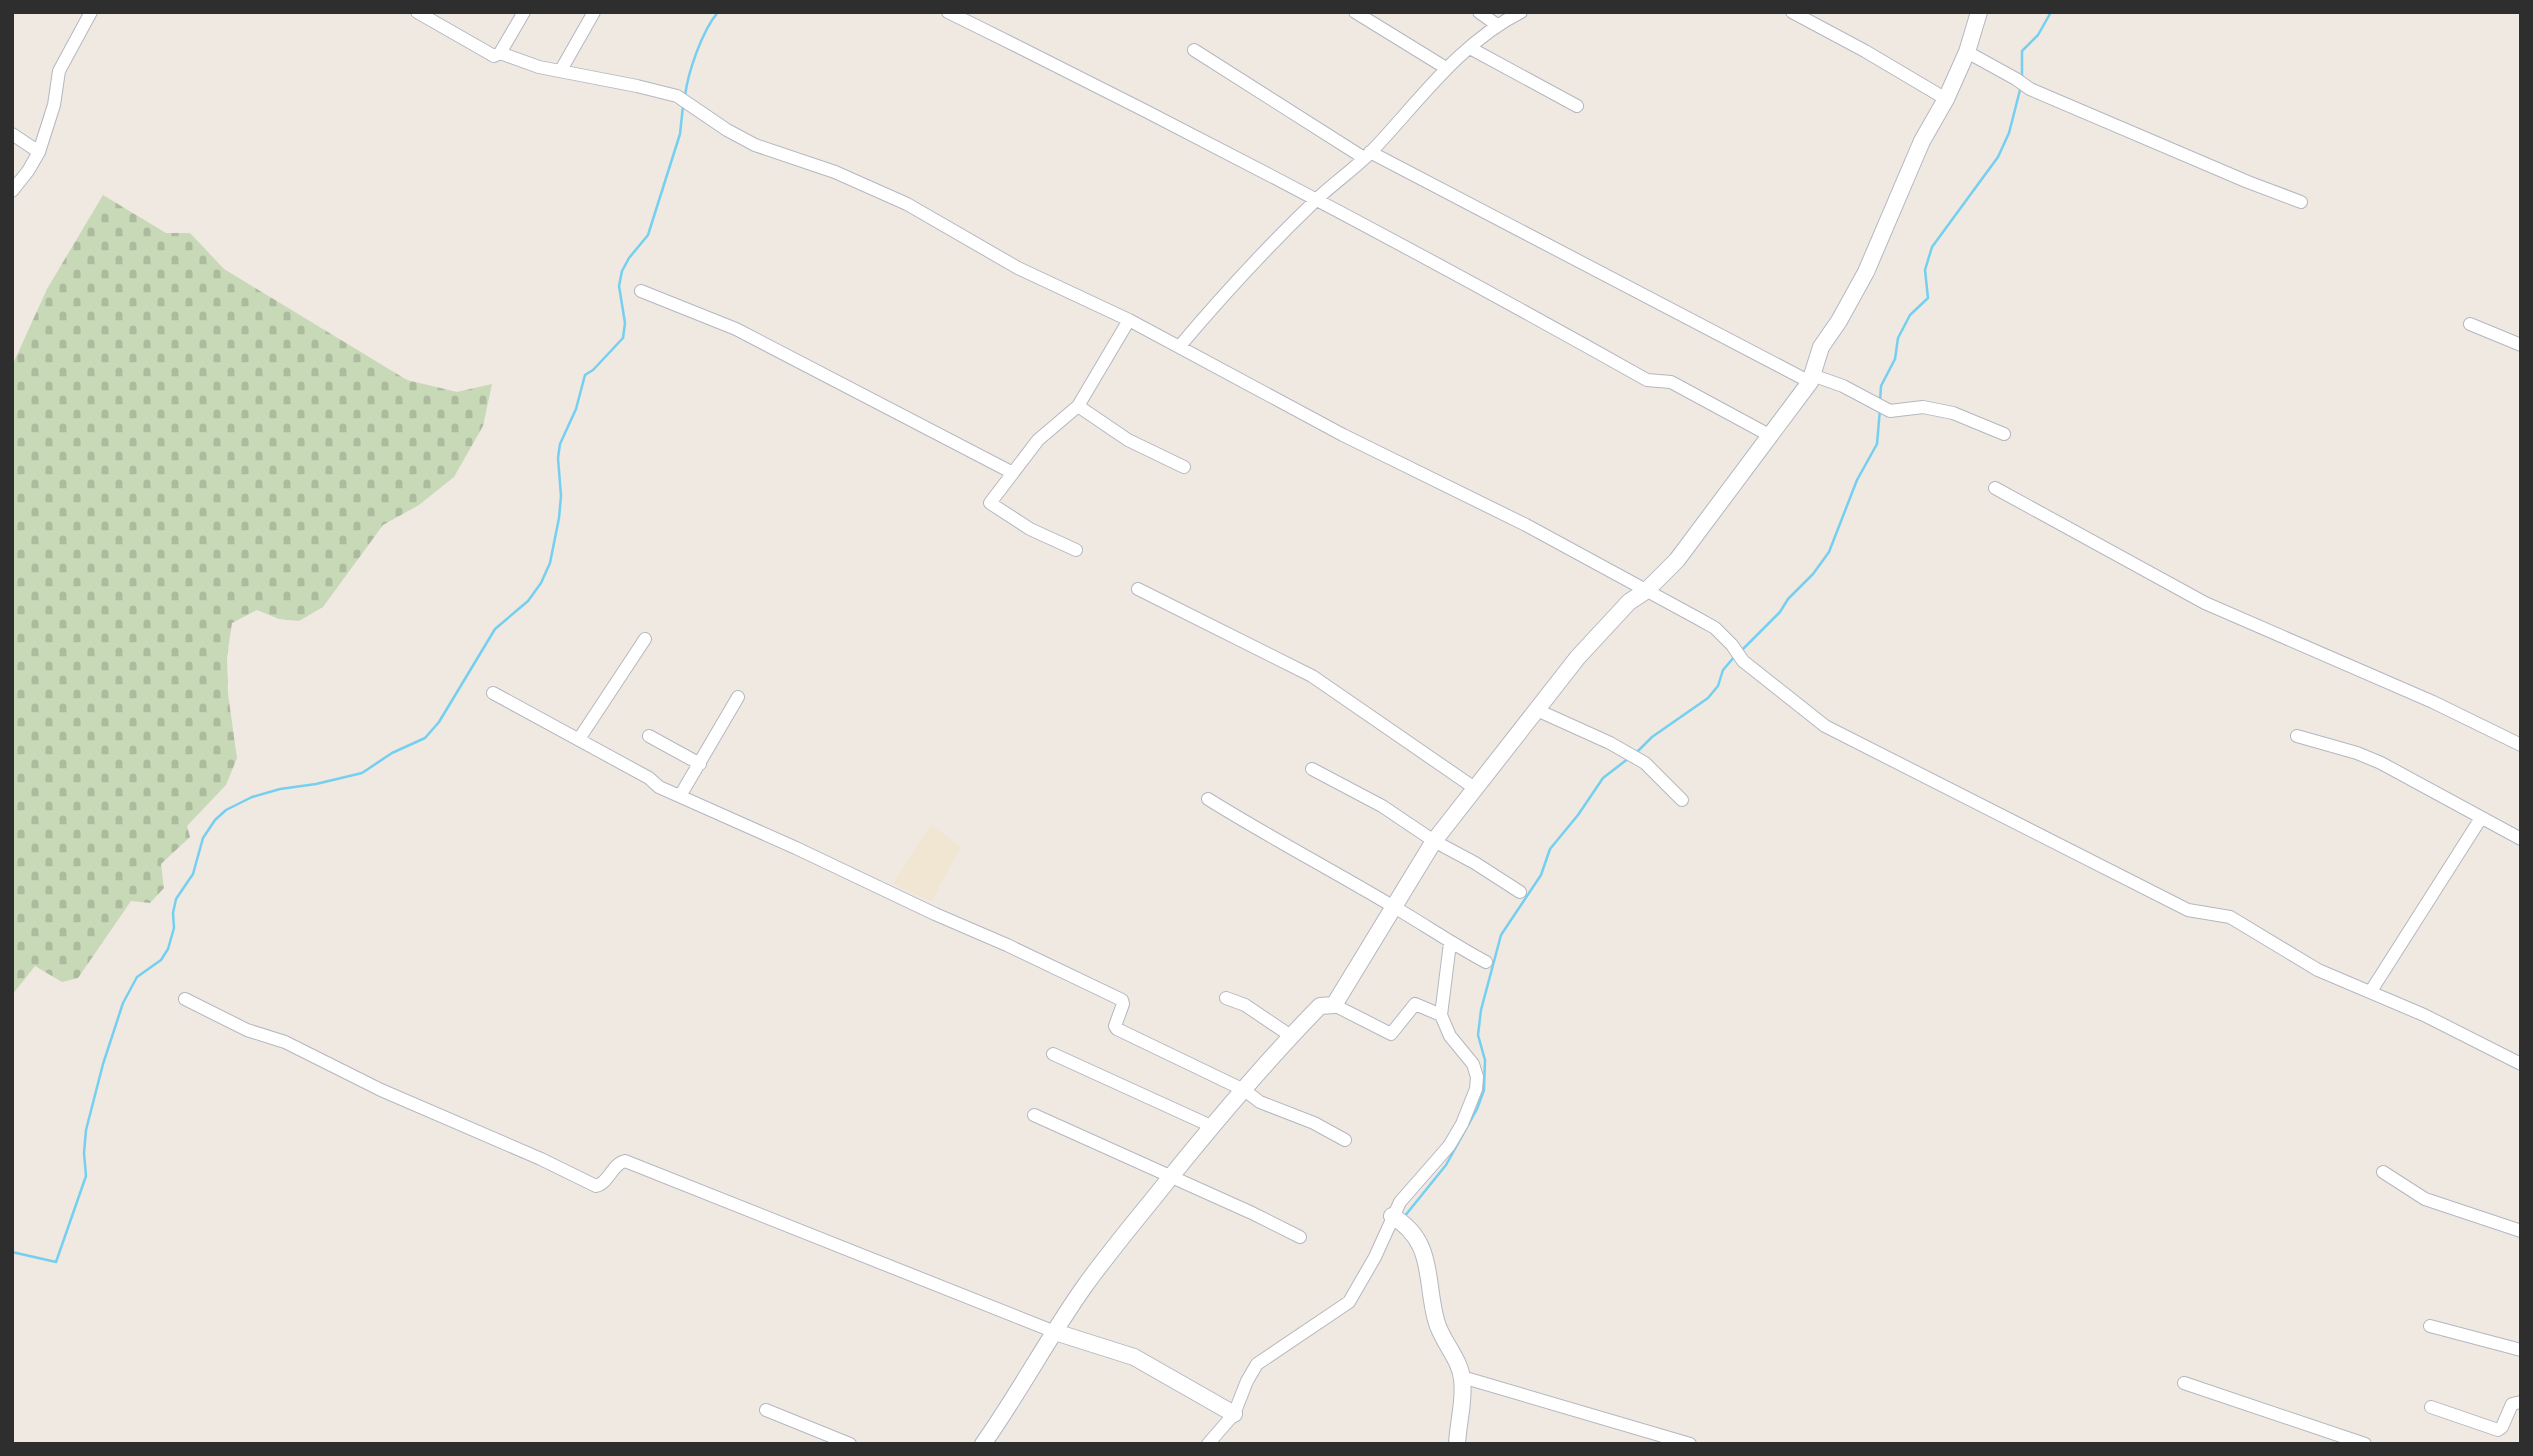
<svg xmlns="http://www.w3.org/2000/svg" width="2533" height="1456" font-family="'Source Sans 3',sans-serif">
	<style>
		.education { fill: #f0e6d1 }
		.cemetery { fill: url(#cemetery-stones) }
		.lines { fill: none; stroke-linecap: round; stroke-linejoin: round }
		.stream { stroke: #75cff0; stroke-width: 2.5 }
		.minor-casing { stroke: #b4b7c1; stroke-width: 14 }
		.tertiary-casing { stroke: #b4b7c1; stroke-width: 18 }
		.minor { stroke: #fff; stroke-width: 12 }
		.tertiary { stroke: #fff; stroke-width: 16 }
	</style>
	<defs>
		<pattern id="cemetery-stones" width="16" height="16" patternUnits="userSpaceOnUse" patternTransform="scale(1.75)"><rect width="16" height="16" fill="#c8d9b8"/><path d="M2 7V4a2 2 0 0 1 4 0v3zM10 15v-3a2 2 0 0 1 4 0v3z" fill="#acbb9e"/></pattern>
	</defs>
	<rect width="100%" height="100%" fill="#efe9e1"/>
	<!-- education -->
	<path class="education" d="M931,825l30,22 -30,54 -38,-17z"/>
	<!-- cemetery -->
	<path class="cemetery" d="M103,195l63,38h24l34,36 183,111 50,12 35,-8 -9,42 -29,51 -35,28 -36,20 -60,82 -24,14 -20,-2 -22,-9 -25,13 -5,34 1,37 9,64 -11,27 -39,41 3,11 -29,27 3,24 -14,15 -19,-2 -53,77 -16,4 -27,-16 -23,29v-629l35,-77z"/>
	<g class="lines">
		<!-- stream -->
		<path class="stream" d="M2022,79v-28l16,-16 13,-23
			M685,96c3,-24 17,-65 33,-84
			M1880,402l1,-16 14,-27 3,-21 12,-23 18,-17 -3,-28 7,-23 66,-90 11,-24 12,-47
			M1741,651l39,-39 8,-13 25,-25 16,-22 28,-72 20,-36 3,-35
			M1635,754l17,-17 56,-39 10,-12 5,-16 12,-14
			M1404,1217l42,-52 31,-56 7,-19 1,-30 -7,-25 3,-25 20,-75 40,-60 9,-26 28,-34 25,-37 26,-20
			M12,1252l44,10 30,-86 -2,-23 2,-23 17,-66 20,-61 14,-26 24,-17 7,-11 6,-21 -1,-15 3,-14 17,-25 10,-36 12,-18 11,-10 26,-13 28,-8 36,-5 46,-11 30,-20 33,-15 14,-16 56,-93 33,-28 13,-18 9,-20 9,-45 2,-22 -3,-38 2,-14 16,-35 9,-34 8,-5 30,-32 2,-15 -6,-37 3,-15 7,-13 19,-23 32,-101 3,-28"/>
		<!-- minor casing -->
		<g class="minor-casing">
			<path id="minor" d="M417,12l77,44 6,-3 39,14 98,19 40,10 50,34 28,15 80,27 72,32 111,64 111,52 214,115 183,90 173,94 16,9 17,17 11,16 82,65 363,184 42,7 88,53 106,45 97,49
				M948,12c236,116 470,239 699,368l24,2 98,53
				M1355,12l91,56
				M1479,12l18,13
				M1792,12l73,39 81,48
				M1470,48l107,58
				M1194,50l170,108
				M1967,52l49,27 14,10 218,93 53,20
				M500,53l24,-41
				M561,70l33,-58
				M12,134l27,18
				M1370,152l440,230
				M12,191l16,-20 11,-19 15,-47 5,-34 32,-59
				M641,291l95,38 277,144
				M2470,324l51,21
				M1179,347c43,-51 87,-99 135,-145 17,-17 38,-31 56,-49 48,-50 88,-109 151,-141
				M1812,375l31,11 47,25 33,-4 30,6 51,21
				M1078,406l50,34 56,27
				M1995,488l210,115 228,99 88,43
				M1076,550l-46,-21 -40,-26 48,-63 40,-34 51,-86
				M1138,589l174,87 164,113
				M493,693l156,85 10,9 137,61 139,66 72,31 115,55 1,4 -8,22 2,3 127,61 16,12 54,21 31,17
				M1537,710l73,33 35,20 37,37
				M649,736l51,28
				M2297,736l60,17 24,10 140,76
				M579,739l66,-100
				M1312,769l70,37 52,35 41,22 45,29
				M680,796l58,-99
				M1208,799c61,38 124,71 186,108 31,18 60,38 92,55
				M2371,991l110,-173
				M1226,998l19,7 46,31
				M185,999l62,31 38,12 96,48 160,69 55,27c13,-3 16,-22 29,-25l430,171
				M1334,1005l57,29 24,-30 26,11
				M1053,1054l158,72
				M1034,1115l218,98 48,24
				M2383,1172l42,27 96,32
				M2430,1326l91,24
				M1462,1377l228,67
				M2184,1383l181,61
				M2431,1407l67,23 4,-3 10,-23 9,-2
				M766,1410l84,34
				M1208,1444l26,-30 13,-33 10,-17 92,-62 26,-45 25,-55 49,-56 13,-22 14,-35 1,-12 -4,-13 -23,-28 -9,-21 9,-72"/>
		</g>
		<!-- tertiary casing -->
		<g class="tertiary-casing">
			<path id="tertiary" d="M1392,1216c43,25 33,64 44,104 5,21 24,38 26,59 3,21 -4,43 -5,65
				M1055,1332l79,25 100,57
				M983,1444c36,-51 65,-106 101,-157 28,-39 59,-75 89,-113 47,-58 95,-115 147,-168l14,-1 100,-164 144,-184 51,-55 18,-12 30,-30 133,-178 11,-35 18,-26 27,-49 56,-131 24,-42 21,-47 12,-40"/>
		</g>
		<!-- minor -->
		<use href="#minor" class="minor"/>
		<!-- tertiary -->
		<use href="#tertiary" class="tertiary"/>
	</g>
	<!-- border -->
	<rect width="2533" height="1456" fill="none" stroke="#2e2e2e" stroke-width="28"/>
</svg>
